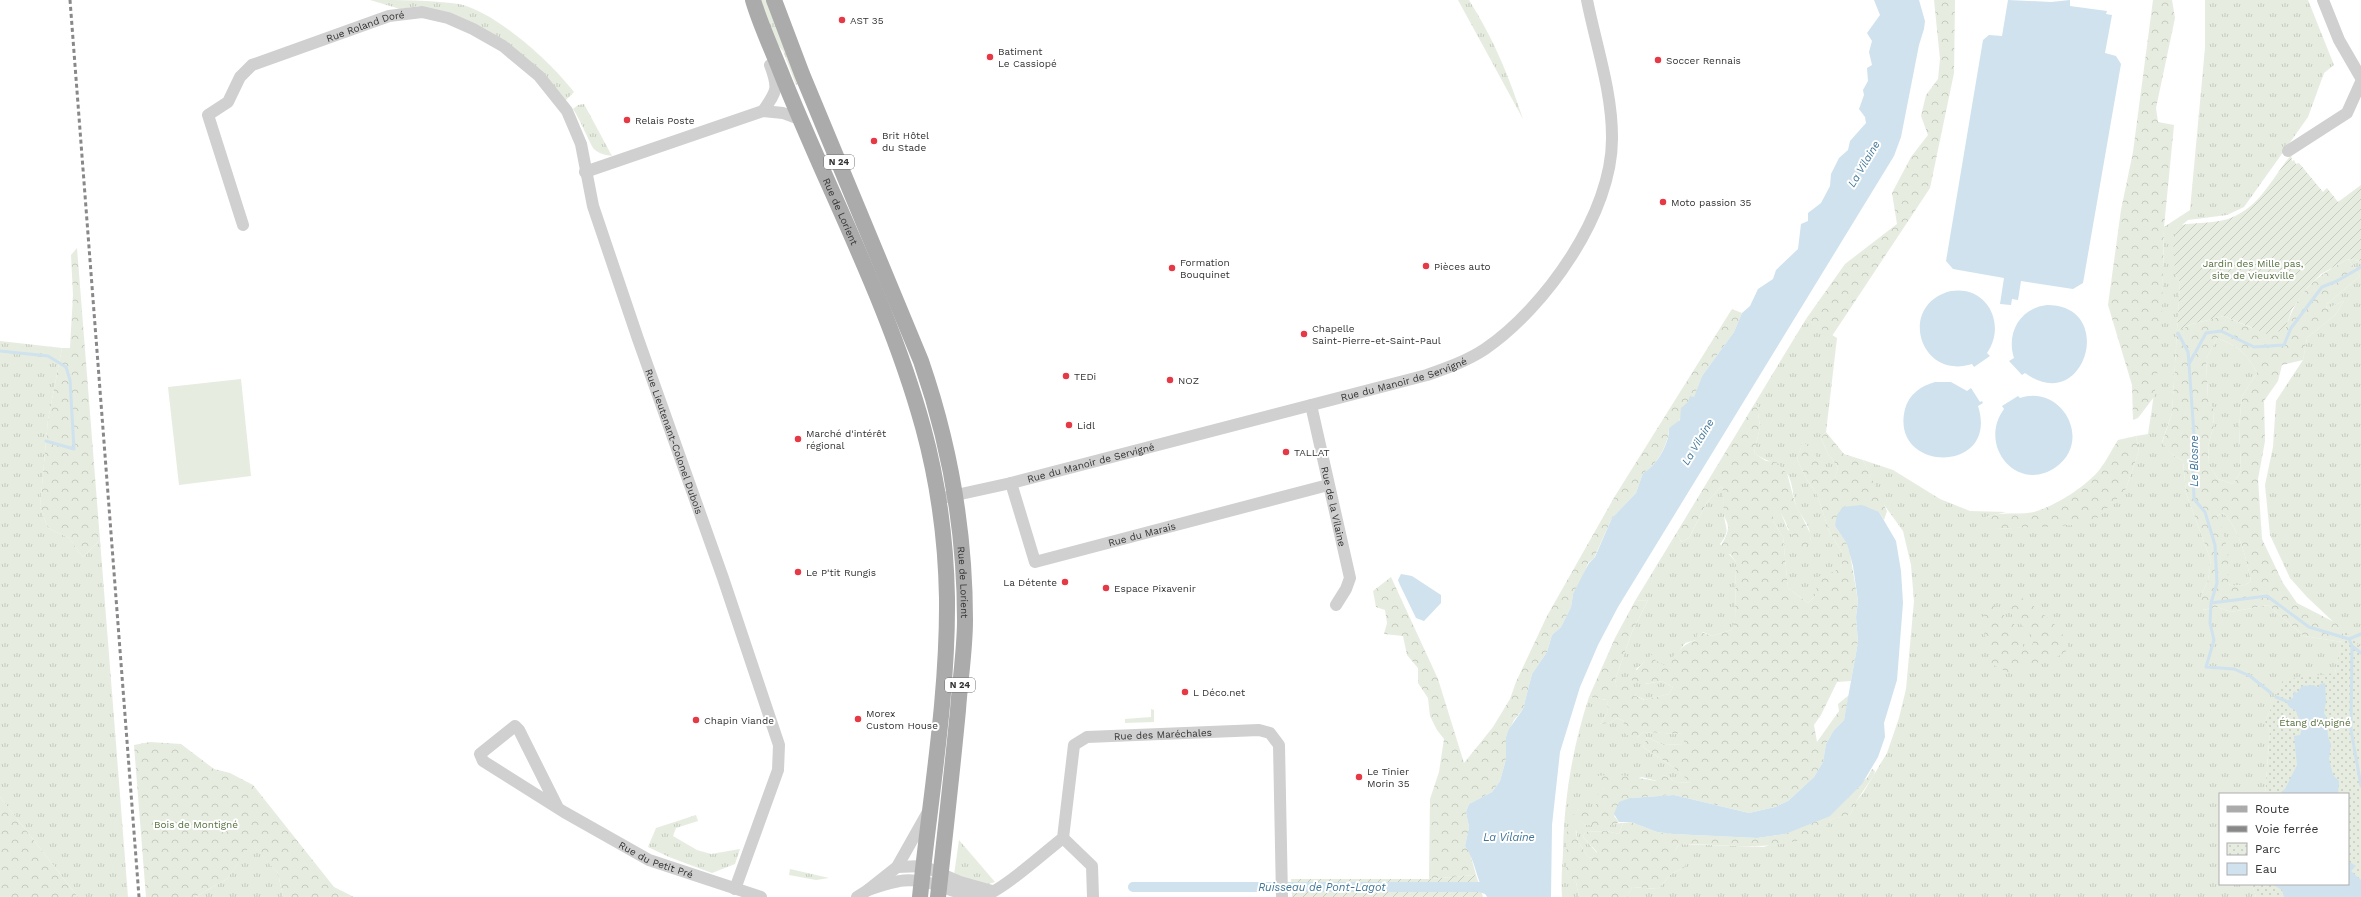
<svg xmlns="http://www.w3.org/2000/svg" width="2361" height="897" font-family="'Work Sans',sans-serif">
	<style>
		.grass { fill: url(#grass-tufts) }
		.forest { fill: url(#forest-crowns); fill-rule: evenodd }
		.park { fill: url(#park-dots) }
		.garden { fill: url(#garden-furrows) }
		.pitch { fill: #e6ecdf }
		.water { fill: #cfe2ee }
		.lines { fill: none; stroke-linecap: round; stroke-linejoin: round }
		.stream { stroke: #cfe2ee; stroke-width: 3 }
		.canal { stroke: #cfe2ee; stroke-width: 10 }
		.minor { stroke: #d0d0d0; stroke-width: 12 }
		.major { stroke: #ababab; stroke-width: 16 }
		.rail { stroke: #888; stroke-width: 3; stroke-dasharray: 4 3; stroke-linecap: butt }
		.poi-dot { fill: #e63946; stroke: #fff; stroke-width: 1.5 }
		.labels { text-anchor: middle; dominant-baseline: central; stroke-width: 4; stroke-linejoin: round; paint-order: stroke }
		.shield { fill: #fff; stroke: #707070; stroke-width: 1 }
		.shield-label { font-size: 9px; font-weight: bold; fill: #333 }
		.poi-label { font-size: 10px; fill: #333; stroke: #fff; text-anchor: start }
		.street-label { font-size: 10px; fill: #333; stroke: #fff }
		.park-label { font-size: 10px; fill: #56703f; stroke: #fff }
		.water-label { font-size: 11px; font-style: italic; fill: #3f7597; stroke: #fff }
	</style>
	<defs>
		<pattern id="grass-tufts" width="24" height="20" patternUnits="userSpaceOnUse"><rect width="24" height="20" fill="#e6ecdf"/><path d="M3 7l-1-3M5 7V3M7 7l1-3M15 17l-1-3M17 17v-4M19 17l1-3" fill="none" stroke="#c6cbc0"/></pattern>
		<pattern id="forest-crowns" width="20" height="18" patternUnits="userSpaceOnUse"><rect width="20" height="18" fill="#e6ecdf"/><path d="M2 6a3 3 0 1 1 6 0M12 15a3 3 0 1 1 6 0" fill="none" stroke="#c6cbc0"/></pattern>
		<pattern id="park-dots" width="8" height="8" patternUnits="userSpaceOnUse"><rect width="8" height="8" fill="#e6ecdf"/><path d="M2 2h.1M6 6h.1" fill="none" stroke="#c6cbc0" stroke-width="1.8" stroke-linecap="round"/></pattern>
		<pattern id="garden-furrows" width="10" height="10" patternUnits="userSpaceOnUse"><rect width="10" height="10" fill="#e6ecdf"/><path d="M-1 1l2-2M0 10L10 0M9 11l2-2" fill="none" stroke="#c6cbc0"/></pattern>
	</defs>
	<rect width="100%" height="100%" fill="#fff"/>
	<!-- grass -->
	<path class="grass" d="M370,0c30,0 60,0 89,4 37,8 92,58 115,88l-9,9 -102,-81 -44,-14 -19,3z
		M760,0h12l28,83 -4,2 -13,-34 -8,-9z
		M1458,0h11c25,40 39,74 54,119z
		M2205,0h103l26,65 -10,8 -16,44 -64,90 -17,8 -39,5 -11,9 -2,45 5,9 -8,130 -10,29 11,13 10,6 3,32 25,68 -3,19 -7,16 2,14 14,-3 14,5 37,-7 36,31 38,6 -7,31 -64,35 -6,14 5,8 -5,64h-45v90h32l4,13h-629l5,-10 26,2 13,-15 14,-7 -10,-16 4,-7 85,3 63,-27 23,-5 7,-15 6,-7 24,-40 12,-35 7,-29 8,-88 -3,-36 -8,-34 -21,-29 -19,-42 30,10 47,29 30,12 36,1 -20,5 10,12 49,-3 80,-35 14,-40 -3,-15 12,-2c12,-70 15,-138 16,-207l26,-17 15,-162z
		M584,104l28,52c-6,-1 -13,-2 -18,-7 -3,-3 -15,-32 -21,-40l5,-4z
		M2348,259l13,2v387l-54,-51 -17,-19 -20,-43 -5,-50 8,-38 3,-46 27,-41 4,-22 28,-23 9,-14 -18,8 1,-5 33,-28z
		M1806,319l31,19 -11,94 -5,6 7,16 10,13 -3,12 -32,-37 -6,17 10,21 10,14 12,37 13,21v13l-8,8h-8l-10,22 -8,8 -20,-15 -5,-51 -10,-16 -1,-15 8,5 8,19 22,12c3,-17 -11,-25 -15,-40 -2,-8 -3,-23 -9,-30 -9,-10 -21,-11 -32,-19l6,-26 -3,-22 -2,-2z
		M2217,338c21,8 30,15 40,35l-15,23 -3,31 2,44 -8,13 -15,-5 -9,-14 -1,-19 5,-18 1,-18 -6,-11 -2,-40z
		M0,341l62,7 -14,72 -8,87 8,21 21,10 14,19 17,-17 28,357h-50l-78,-100z
		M1722,486c2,10 2,18 2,28 1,15 7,16 -4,30l16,18 -1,59 -4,9 -19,6 -9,-4 -7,8 -11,3 -9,12 -12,11 -9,-6v-7l-19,16 9,15 17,-3 11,6 -4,7 -24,6 -28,-13 -2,-7 17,-48 16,-32 -13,1 42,-69 4,10 8,-4 18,-36z
		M2223,513c16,15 24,47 28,68l-6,4 -15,1 -3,-8 1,-18 -11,-44z
		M1589,697l18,3 1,12 -8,12 10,-1 7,-5 7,3 13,17 6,-6 41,2v10l-21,1 -16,-8 -4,10 30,20 19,16 -16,-1 -12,-7 -7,6 -15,-4 -38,11 -8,13v8h-17l-5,7 12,9 37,-2 -4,11 -13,-3 -21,1 -2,5 14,16 -5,5 -4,-1 -10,-16 -2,-11 -8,25 -2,18 10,9 3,15h-17c-1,-14 0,-29 1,-43 1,-55 9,-105 26,-157z
		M1151,709l3,1v12l-29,1v-4l26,-2z
		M696,815l2,6 -22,7 -3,8 24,14 14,4 29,-5 -5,15 -23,9 -43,-16 -21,-10 8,-19z
		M959,840l36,42 -10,3 -31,-10z
		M251,843l27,30 5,24h-88l32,-18z
		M790,869l39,9 -13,2 -27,-5z"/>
	<!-- forest -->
	<path class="forest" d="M1934,0h21l-1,73 -24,115 -98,148 -26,-17 39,-55 52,-40 -5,-31 19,-36 17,-22 -7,-19 5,-21 12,-16 2,-20z
		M2153,0h19l3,18 -19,90 2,14 16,3 -10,102 -2,87 -5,63 -3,20 -16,21 -5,2 -1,-35 -24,-80 13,-95 12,-58z
		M77,248l23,292 -17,17 -14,-19 -21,-10 -8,-21 8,-87 14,-72h8l3,-53 -2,-40z
		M2348,259l12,17 -33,28 -1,5 18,-8 -9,14 -28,23 -4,22 -21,5 -4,16 -14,20 1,40 -7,38 4,60 21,44 14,20 39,20 8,7 -2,12 -38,-6 -36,-31 -37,7 -14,-5 -15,3 -1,-14 7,-16 3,-19 -25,-68 -3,-32 -10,-6 -11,-12 10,-30 5,-82 15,-7 32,-8 28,12 33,2c13,-39 28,-52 63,-71zM2217,338c21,8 30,15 40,35l-15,23 -3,31 2,44 -8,13 -15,-5 -9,-14 -1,-19 5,-18 1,-18 -6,-11 -2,-40zM2223,513c16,15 24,47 28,68l-6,4 -15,1c-4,-10 -1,-18 -2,-28 -1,-15 -5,-28 -11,-42z
		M1732,309l10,4 -8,19 -32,44 -8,22 -6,4 -10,21 -9,5c0,15 -13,39 -26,45l-7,20 -24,25 -18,40 -6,5 -7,20 -8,11 -2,13 -10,20 -9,8 -5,17 -15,22 -9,35 -9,11 -8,17v22l-6,22 -8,11 -23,12 -3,8 3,15 -4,19 5,7 6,22 -47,4 1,-80 9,-27 5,-33 -7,-9 -7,-14 -2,-18 -10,-15v-15l-11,-13 -4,-19 -19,-2 3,-11 -2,-13 -9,-3 -3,-16 18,-14 47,102 26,84 29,-36 17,-28 6,-17 31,-66 68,-120z
		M1755,403l2,2 3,22 -6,26 12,8 10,1 11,11 8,30 16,32 -1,7 -5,6c-20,-9 -15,-32 -32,-41v14l10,16 5,51 20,15 8,-8 1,-17 9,-6h8l8,-7v-13l-13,-21 -12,-37 -10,-14 -10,-21 6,-18 32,37 3,-11 -10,-13 -7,-16 5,-6 18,22 19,6 24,51 -3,9 -5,-8 -44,14 12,18 3,10 8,47 -2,16 2,25 -7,39 -14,1 -16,33 -7,10 3,17 22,-31 -1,-7 11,-9 -5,25 -10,10 -8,14 -3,18 -9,15 -26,24 -13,6 -26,6 -75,-18 -44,3 -16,18 5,6 -5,3h-28l-13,-9 6,-7h17v-8l-8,-3 11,-4 5,-6 -6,-5 -1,-7 18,-2 41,7 8,-6 12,7 15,1 -18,-16 -30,-20 4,-10 16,8 21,-1v-10l-41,-2 -6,6 -7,-1 -7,-5 1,-11 -7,-3 -7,5 -10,1 8,-12 -1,-12 -18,-3 26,-59 20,-37 13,-1 -16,32 -17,48 2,7 5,-4 10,2 2,10 10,5 25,-6 4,-7 -11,-6 -18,3 -13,-4c6,-13 14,-19 24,-28v8l9,5c11,-9 18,-21 32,-25l2,-9 14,5 19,-6 4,-9 1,-59 -6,-8h-6l-4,-3c1,-9 8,-14 8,-24 0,-4 -3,-8 -4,-12 -1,-10 0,-19 -2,-29l-15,16 -18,36 -8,4 -4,-10z
		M2136,436l3,15 -14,40 -31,30 -20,4 -78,4 -16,-8c17,-12 36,-5 54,-9 21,-6 53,-26 66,-43 7,-9 12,-20 18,-29z
		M2024,598c17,15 40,29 45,51 -5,4 -11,8 -17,10 -18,7 -22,0 -38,16l-23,-11v-18l-6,-10 -2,-26 6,-5 7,2c5,8 12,10 18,17 6,10 5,20 14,28l5,-9 -2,-8 -25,-27 5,-7z
		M150,742l31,2 33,25 16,4 23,12 81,102 20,10h-71l-5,-24 -27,-29 -24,35 -32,18h-49l-12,-152z
		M1872,769l3,2 -1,4 -17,25 -7,15 -22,5 -2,8c-43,27 -98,16 -147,16l-4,7 12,7 -2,9 -14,7 -13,15 -26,-2 -5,10h-48l-3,-15 -10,-8 1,-45h8l3,12 10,16 4,1 5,-6 -14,-15 2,-5 21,-1 13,3 4,-11 8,-1 26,10 16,2 84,4 28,-4 82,-56z
		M0,797l78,100h-78z"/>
	<!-- park -->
	<path class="park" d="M2344,630l17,18v249h-105l-4,-13h96v-90h-83l5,-64 -5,-8 18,-42 52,-7z"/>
	<!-- garden -->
	<path class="garden" d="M2291,155l1,6 2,-1 2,4 3,-1 24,29 4,-4 11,14 23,-17v76l-13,-2 -27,15 -14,14 -15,21 -7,21 -18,4 -43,-18 -32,8 -15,7 3,-48 -5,-9 -2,-32 4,-13 4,-4c16,-3 37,-1 52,-8 27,-11 40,-40 58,-62z
		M1476,875l7,22h-191l-1,-18h138z"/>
	<!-- pitch -->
	<path class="pitch" d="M241,379l10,97 -72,9 -11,-98z"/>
	<!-- water -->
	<path class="water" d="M1874,0h45l6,21 -1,8 -5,16 -18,92 -7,19 -276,451 -20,38 -18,42 -20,65 -8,73 -1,72h-64c-11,-16 -11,-36 -22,-51l4,-19 -3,-15 3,-8 23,-12 8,-11 6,-22v-22l3,-8 14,-20 9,-35 15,-22 5,-17 9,-8 10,-20 2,-13 16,-31 6,-6 17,-39 24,-25 7,-20c13,-6 27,-30 26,-45l11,-8 1,-12 7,-6 2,-6 4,1 8,-21 32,-44 8,-19 8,-7 8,-17 15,-10 3,-9 22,-21 3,-25 7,-3v-8l13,-10 9,-17 1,-12 8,-16 9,-8 2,-9 16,-18 -1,-6 -6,-8 5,-14 -1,-5 5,-9 -1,-13 5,-3 -3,-13 3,-11 -5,-8 13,-18z
		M2008,0l43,2 19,-2v6l37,5 -1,3 6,1 -7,38 11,3 5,8 -38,219 -10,6 -52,-8 -3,19 -6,-1 -1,6 -11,-1 4,-26 -51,-9 -7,-8 37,-221 6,-5 13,1z
		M1951,291c36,-6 56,33 36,62l3,3 -16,11 -2,-3c-53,17 -75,-60 -21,-73z
		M2047,305c71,0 37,112 -22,68l-3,2 -13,-14 5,-3c-8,-25 6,-50 33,-53z
		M1935,382h16l16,9 4,-3 9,14 2,-1 1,2 -5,3c22,69 -89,67 -73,3 4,-15 16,-23 30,-27z
		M2018,396l2,2c42,-14 73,43 36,69 -38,27 -79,-21 -52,-58l-2,-3z
		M1862,505l17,7 17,29 5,30 2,32 -6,77 -13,43 1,14 -7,20 -16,27 -32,32 -45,18 -28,4 -84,-4 -16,-2 -26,-10h-12l-5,-8 5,-12 11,-4 44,-3 75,18 26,-6 13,-6 26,-24 9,-15 3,-18 8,-14 10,-10 14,-78 -2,-25 2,-16 -5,-35 -6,-22 -12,-18 2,-11 6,-8z
		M1401,574l11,2 29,19v8l-17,18 -8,-3 -16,-33 -2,-5z
		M2325,683l1,19 -2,11c6,8 1,22 7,31l-2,15 4,16 6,6 -1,13h-55l-2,-2 4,-3 12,-24 -3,-29 6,-1 2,-7 -6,-17 -7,-4 -3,-6 7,-3 1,-7 3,2 5,-7 12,-1 4,3 2,-4z
		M2348,861l8,5 -5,5 10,9v17h-77l-2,-7 -10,-6h76z"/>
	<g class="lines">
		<!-- stream -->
		<path class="stream" d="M2178,333l10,19 1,11
			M0,351l48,5 18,11 4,13 4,69 -28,-8
			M2211,603l56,-7 42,31 40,12 3,7 -1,84 10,56
			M2349,639l12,-5
			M2352,646l9,7
			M2271,693l-21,-17 -16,-7 -28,-2 8,-27 -4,-17 1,-20 6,-20 -2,-38 -10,-33 -11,-13 -1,-31 2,-19 -6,-85 17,-31 15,-2 33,16 30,-2 7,-17 31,-41 15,-6 24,-14
			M2276,697l10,4"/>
		<!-- canal -->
		<path class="canal" d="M1133,887h347l30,10"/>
		<!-- minor -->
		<g class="minor">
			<path d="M2323,0l16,40 22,38"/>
			<path d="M763,111c14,-20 16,-22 7,-46"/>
			<path d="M2288,151l59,-38 14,-31"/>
			<path d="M585,172l178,-61 20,2 16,6"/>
			<path id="s1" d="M243,225l-35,-110 20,-13 12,-25 12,-12 137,-49 33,-4 26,6 25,11 30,17 36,30 28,35 14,33 12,62 45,133 85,239 56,167 -1,25 -43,119"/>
			<path id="s2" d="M1311,405l39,173 -4,11 -10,16"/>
			<path id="s3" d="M1011,483l24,79 293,-77"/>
			<path id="s4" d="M938,499l73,-16 416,-108c20,-7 40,-14 58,-26 60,-41 128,-136 127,-212 0,-46 -16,-92 -25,-137"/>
			<path id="s5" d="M558,808l-39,-78 -4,-4 -35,28 3,7 81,51 85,48 112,37"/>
			<path d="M1063,838l29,28 1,31"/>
			<path d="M897,867l26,-1 37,16 32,9"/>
			<path id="s6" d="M868,890c29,-10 42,-14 72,-4 12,4 27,11 41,11 20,-5 64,-45 82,-59l11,-93 13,-8 172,-7 11,3 9,12 3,152"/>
			<path d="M857,897l11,-7 29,-23 31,-55"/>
		</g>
		<!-- major -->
		<g class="major">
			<path id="s7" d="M753,0c7,24 18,47 27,70 47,119 109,233 143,357 15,55 23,114 24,171 1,100 -17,200 -27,299"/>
			<path id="s8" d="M774,0l28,74 119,287c29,84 44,170 44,259 0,30 -5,60 -7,90 -6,63 -13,125 -20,187"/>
		</g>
		<!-- rail -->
		<path class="rail" d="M70,0l69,897"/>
	</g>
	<!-- markers -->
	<g class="poi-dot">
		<circle cx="842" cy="20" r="4"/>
		<circle cx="990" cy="57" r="4"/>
		<circle cx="1658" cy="60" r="4"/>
		<circle cx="627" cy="120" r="4"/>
		<circle cx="874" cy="141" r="4"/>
		<circle cx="1663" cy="202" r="4"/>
		<circle cx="1426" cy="266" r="4"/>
		<circle cx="1172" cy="268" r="4"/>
		<circle cx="1304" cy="334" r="4"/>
		<circle cx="1066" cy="376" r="4"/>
		<circle cx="1170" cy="380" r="4"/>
		<circle cx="1069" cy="425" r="4"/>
		<circle cx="798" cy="439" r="4"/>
		<circle cx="1286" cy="452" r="4"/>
		<circle cx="798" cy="572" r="4"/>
		<circle cx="1065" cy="582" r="4"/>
		<circle cx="1106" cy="588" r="4"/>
		<circle cx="1185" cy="692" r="4"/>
		<circle cx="858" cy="719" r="4"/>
		<circle cx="696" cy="720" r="4"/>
		<circle cx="1359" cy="777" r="4"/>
	</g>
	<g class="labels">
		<!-- shield labels -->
		<g class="shield">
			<rect x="824" y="155" width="30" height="14" rx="3"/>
			<rect x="945" y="678" width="30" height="14" rx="3"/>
		</g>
		<g class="shield-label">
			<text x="839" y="162">N 24</text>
			<text x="960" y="685">N 24</text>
		</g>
		<!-- poi labels -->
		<g class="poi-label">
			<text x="850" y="20">AST 35</text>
			<text x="998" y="51">Batiment<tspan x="998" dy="12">Le Cassiopé</tspan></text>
			<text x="1666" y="60">Soccer Rennais</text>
			<text x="635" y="120">Relais Poste</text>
			<text x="882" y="135">Brit Hôtel<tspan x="882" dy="12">du Stade</tspan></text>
			<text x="1671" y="202">Moto passion 35</text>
			<text x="1180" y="262">Formation<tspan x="1180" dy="12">Bouquinet</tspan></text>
			<text x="1434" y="266">Pièces auto</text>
			<text x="1312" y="328">Chapelle<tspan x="1312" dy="12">Saint-Pierre-et-Saint-Paul</tspan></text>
			<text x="1074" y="376">TEDi</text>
			<text x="1178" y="380">NOZ</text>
			<text x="1077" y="425">Lidl</text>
			<text x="806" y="433">Marché d'intérêt<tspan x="806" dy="12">régional</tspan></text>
			<text x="1294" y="452">TALLAT</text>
			<text x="806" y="572">Le P'tit Rungis</text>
			<text x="1057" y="582" text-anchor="end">La Détente</text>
			<text x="1114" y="588">Espace Pixavenir</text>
			<text x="1193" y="692">L Déco.net</text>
			<text x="866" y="713">Morex<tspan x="866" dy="12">Custom House</tspan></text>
			<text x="704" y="720">Chapin Viande</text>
			<text x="1367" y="771">Le Tinier<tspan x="1367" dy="12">Morin 35</tspan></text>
		</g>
		<!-- street labels -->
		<g class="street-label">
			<text stroke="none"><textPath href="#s1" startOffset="304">Rue Roland Doré</textPath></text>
			<text stroke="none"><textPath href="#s7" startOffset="229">Rue de Lorient</textPath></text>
			<text stroke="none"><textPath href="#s4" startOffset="481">Rue du Manoir de Servigné</textPath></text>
			<text stroke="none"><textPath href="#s1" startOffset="891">Rue Lieutenant-Colonel Dubois</textPath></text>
			<text stroke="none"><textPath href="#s4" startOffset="157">Rue du Manoir de Servigné</textPath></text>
			<text stroke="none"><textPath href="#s2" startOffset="104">Rue de la Vilaine</textPath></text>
			<text stroke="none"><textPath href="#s3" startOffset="193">Rue du Marais</textPath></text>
			<text stroke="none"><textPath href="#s8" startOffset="616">Rue de Lorient</textPath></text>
			<text stroke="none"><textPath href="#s6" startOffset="403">Rue des Maréchales</textPath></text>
			<text stroke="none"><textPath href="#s5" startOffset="345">Rue du Petit Pré</textPath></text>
		</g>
		<!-- park labels -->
		<g class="park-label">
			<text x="2253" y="263">Jardin des Mille pas,<tspan x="2253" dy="12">site de Vieuxville</tspan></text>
			<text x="2315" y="722">Étang d'Apigné</text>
			<text x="196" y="824">Bois de Montigné</text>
		</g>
		<!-- water labels -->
		<g class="water-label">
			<text transform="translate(1864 164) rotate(-59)">La Vilaine</text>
			<text transform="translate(1698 442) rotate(-59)">La Vilaine</text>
			<text transform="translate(2194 461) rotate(-90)">Le Blosne</text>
			<text x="1509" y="837">La Vilaine</text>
			<text x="1322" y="887">Ruisseau de Pont-Lagot</text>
		</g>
	</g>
	<!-- legend -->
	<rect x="2219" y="793" width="130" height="92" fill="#ffffff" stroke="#adadad"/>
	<rect x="2227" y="806" width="20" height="6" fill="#ababab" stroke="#adadad"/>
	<text x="2255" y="813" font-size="12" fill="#333333">Route</text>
	<rect x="2227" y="826" width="20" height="6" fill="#888888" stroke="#adadad"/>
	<text x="2255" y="833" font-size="12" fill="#333333">Voie ferrée</text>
	<rect x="2227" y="843" width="20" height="12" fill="url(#park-dots)" stroke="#adadad"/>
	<text x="2255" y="853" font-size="12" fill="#333333">Parc</text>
	<rect x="2227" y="863" width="20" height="12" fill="#cfe2ee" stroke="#adadad"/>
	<text x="2255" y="873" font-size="12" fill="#333333">Eau</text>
</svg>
